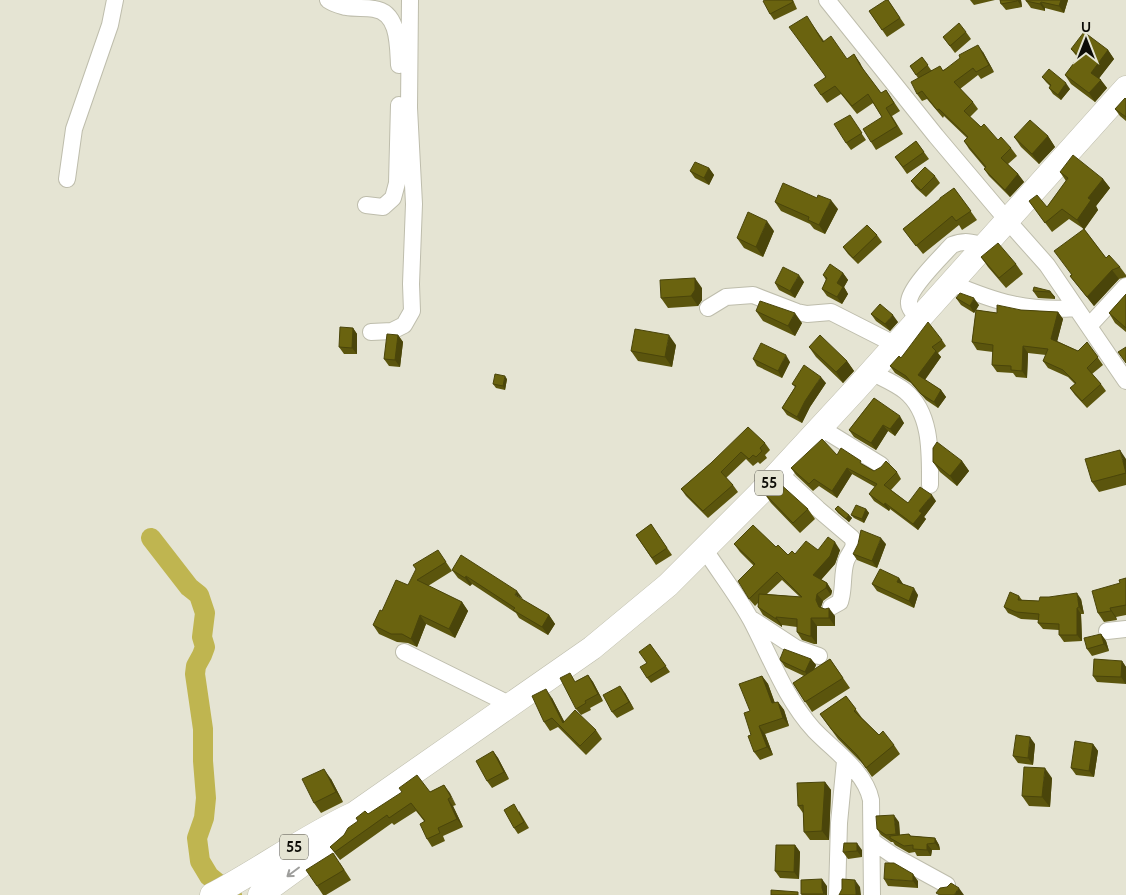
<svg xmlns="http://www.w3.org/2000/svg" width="1126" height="895" font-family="Cabin,sans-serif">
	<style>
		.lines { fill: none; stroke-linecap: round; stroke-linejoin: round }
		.river { stroke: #bfb550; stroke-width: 20 }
		.minor-casing { stroke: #bebdac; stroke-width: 18 }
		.highway-casing { stroke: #bebdac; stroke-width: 25 }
		.minor { stroke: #fff; stroke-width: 16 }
		.highway { stroke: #fff; stroke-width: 24 }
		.wall { fill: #5b550d; fill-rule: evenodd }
		.shaded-wall { fill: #4a450a }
		.building { fill: #6a630f; stroke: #4a450a }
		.oneway { stroke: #9e9e9c }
		.labels { text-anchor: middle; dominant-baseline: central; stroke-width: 4; stroke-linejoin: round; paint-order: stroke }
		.shield { fill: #e5e4d3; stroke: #4e4d44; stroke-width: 1 }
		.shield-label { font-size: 15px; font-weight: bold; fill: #0d0c07 }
	</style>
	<rect width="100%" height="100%" fill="#e5e4d3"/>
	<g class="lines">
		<!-- river -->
		<path class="river" d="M151,538l38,49 10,8 6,18 -3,24 3,10 -3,8 -6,11 -1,8 8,55v32l3,37 -2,20 -7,20 3,23 9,15 23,19"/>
		<!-- minor casing -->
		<g class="minor-casing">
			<path id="minor" d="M328,0c6,4 11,5 18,7 10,2 19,0 28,2 25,3 24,37 25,56
				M827,0l109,136 71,84 40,45 79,116
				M67,179l7,-50 36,-104 5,-25
				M366,205l17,2 10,-9 4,-15 2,-78
				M951,283c45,19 76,29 125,25
				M708,308l18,-11 27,-2 44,17 10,2 24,-2 65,33
				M918,319c-3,-5 -10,-11 -9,-17 0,-14 33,-46 43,-57 12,-5 20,-3 32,1
				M1089,326l37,-40
				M371,332l21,-1 12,-6 8,-14 -1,-27 3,-80 -5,-96 1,-108
				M871,372c11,6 24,11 34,19 27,22 25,63 25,94
				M821,428l60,37
				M779,473l39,36 34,29c5,10 -3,14 -6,23 -4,12 -2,25 -5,37l-1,4 -9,5
				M705,550c15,23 33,46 46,70 20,38 34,78 63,110 20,21 51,41 57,70l1,95
				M753,620l43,28 23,8
				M1107,631l19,-2
				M404,652l107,53
				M872,841l22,15 53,29
				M837,895l2,-72 6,-62"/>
		</g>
		<!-- highway casing -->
		<g class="highway-casing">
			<path id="highway" d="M212,895c48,-25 92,-58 142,-81l238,-166 76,-63 91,-91 97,-105 270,-301
				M260,895l51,-37 29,-26"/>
		</g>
		<!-- minor -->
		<use href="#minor" class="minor"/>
		<!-- highway -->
		<use href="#highway" class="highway"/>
	</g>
	<!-- wall -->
	<path class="wall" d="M765,0h28l4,9 -23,11 -4,-6z
		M888,0l17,25 -18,12 -18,-26z
		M970,0h25l-21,5z
		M1000,0h21l1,7 -16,3 -5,-6z
		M1068,0l-4,13 -19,-5v3l-14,-3 -5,-7z
		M812,24l12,17 23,18 7,-5 6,9 5,9 16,21 5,-3 14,21 -8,5 11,18 -27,16 -5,-8 11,-25 -9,-14 -16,11 -16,-20 -14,9 -6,-8 4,-18z
		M966,32l5,7 -16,14 -12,-16z
		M1071,49l37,1 6,9 -15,19 8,10 -12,14 -24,-18 -6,-9 13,-17z
		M983,52l11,20 -13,7 -3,-4 -18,14 13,13 5,7 -8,8 11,10 17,13 13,8 6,8 -9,8 10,10 6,8 -14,15 -21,-21 -5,-7 1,-1 -16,-19 -5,-8 3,-3 -23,-22 -1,2 -16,-19 -5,2 -5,-7 1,-16 -8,-12 12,-9 9,13h12z
		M1042,77l28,12 -9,11 -8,-6 -4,-6 1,-2 -4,-4z
		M1126,99v22l-6,-5 -5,-7z
		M854,122l12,18 -15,10 -5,-7z
		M1048,136l7,11 -16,17 -18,-17 -7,-10z
		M916,141l13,18 -22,15 -12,-17z
		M709,168l5,7 -5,10 -14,-7 -5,-7z
		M1060,172l43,7 7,9 -14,18 2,4 -14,19 22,29 14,9 6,8v2l-7,2 -25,27 -24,-30 1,-1 13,-46 -15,-10 -17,13 -23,-31 18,6 19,-26z
		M935,176l5,7 -14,14 -10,-9 -5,-7z
		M954,188l23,32 -15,10 -3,-5 -36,29 -20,-25z
		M775,202l63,7 -13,25 -11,-5 -4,-5 -29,-13z
		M774,231l-11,26 -19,-9 -7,-10z
		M877,235l5,7 -24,22 -10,-10 -5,-7z
		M981,257l35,7 7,10 -17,14 -18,-21z
		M843,273l5,7 -4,7 4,7 -6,10 -15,-8 -5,-7 4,-9 -3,-5z
		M804,282l-9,16 -16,-8 -4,-7z
		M702,288v12l-4,6 -30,2 -7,-10z
		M1033,291h17l5,6v2l-17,-1z
		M1126,294v38l-11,-9 -6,-10z
		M956,298l23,7 -3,5 21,3 24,-3 37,2 5,7 -6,22 21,10 9,-9 16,23 -11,9 9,10 5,7 -19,17 -12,-13 -5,-7 5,-4 -7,-7 -20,-9 -5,-7 3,-6 -18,-2 -1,25 -11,-1 -3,-4 -16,-1 -5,-7 1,-13 -16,-2 -5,-8 4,-32 -2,3 -13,-8z
		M756,311l46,12 -7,13 -32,-15z
		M871,314l27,8 -8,9 -14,-10z
		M353,328l4,6v20h-13l-5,-7z
		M398,335l5,7 -3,25 -11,-1 -5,-7z
		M942,340l4,6 -8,7 3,4 -16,23 16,10 5,7 -8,11 -12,-8 -15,-17 -16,-10 -5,-7 11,-8z
		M676,345l-4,22 -34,-6 -7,-10z
		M809,347l38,14 7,10 -11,12 -27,-26z
		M753,359l37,3 -8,16 -25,-12z
		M507,379l-2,11 -9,-2 -3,-4z
		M826,383l-16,24 -8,16 -15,-8 -5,-7 13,-21 -3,-3z
		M874,398l30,25 -9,13 -7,-5 -12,19 -22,-13 -5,-7z
		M765,443l5,7 -5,5 2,3 -7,6 -2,-2 -5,4 -7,-7 -20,19 7,7 5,7 -30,26 -22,-22 -5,-7 30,-26z
		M837,455l28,11 9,5 23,1 4,7 -10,11 17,13 28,-2 -12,16 2,2 -8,11 -28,-21 -1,2 -15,-10 -5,-7 6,-7 -23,-13 -15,24 -18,-12 -6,5 -17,-16 -5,-7z
		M1126,459v26l-27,7 -7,-10z
		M962,461l7,10 -12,15 -17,-14 -7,-10z
		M764,493l44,16 7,10 -15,14 -29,-30z
		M835,509l14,6 3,3 -3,4 -11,-9z
		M866,509l3,4 -5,10 -10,-5 -3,-3z
		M651,524l21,31 -16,10 -20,-30z
		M734,544l42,3 12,8 30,-5h22l-5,14 -14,16 6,3 5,8 -1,4 -8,6 -2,6 14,9v10h-18v18h-3l-12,-4 -5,-8v-5l-15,-2v2l-19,-12 -5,-8v-4l-3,3 -6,-7 5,-33 -14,-14zM782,580l18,17 -33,-3z
		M886,544l-9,24 -20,-8 -4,-6z
		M444,559l8,12 -24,15 34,16 6,9 -13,27 -29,-14 -9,23 -9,-4 -11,-1 -18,-8 -6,-9 9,-14 26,-26z
		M452,570l71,30 26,15 6,9 -7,11 -29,-17 -3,-5 -44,-29 -2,2 -12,-8z
		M899,578l4,6 15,11 -4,13 -37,-17 -5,-7z
		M1126,578v37l-10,2 1,3 -13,2 -6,-9 22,-30z
		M1019,596l3,4 17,1 42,-2 3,15h-3l1,27 -18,1 -5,-7v-5l-16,-1 -5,-6v-3l-17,-1 -13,-6 -4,-6z
		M1101,634l5,7 3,10 -17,5 -5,-7z
		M650,644l20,28 -19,11 -4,-5v-15z
		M811,659l5,6 -2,5 16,-11 20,29 -38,24 -19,-29 11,-7 -19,-9 -4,-6z
		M1122,661l4,6v17l-29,-2 -4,-6z
		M588,675l5,7 10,19 -13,7 1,2 -10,5 -5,-6v-28z
		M762,676l6,8 7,19 3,-1 6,8 5,16 -24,8 8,21 -13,5 -6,-8 -3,-17 -1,-24z
		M625,693l9,16 -17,9 -5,-6z
		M846,696l16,22 17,17 15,10 6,9 -28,23 -9,-13 -25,-25 -18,-25z
		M552,698l12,23 32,9 6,9 -16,16 -28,-28 -8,4 -6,-9z
		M1035,744l-2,21 -15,-2 -5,-7z
		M1093,744l5,7 -4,26 -18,-2 -5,-7z
		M493,751l5,7 11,21 -17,9 -5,-7z
		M1052,778l-2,29 -21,-1 -7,-10z
		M331,779l12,23 -22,11 -7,-10z
		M825,782l6,8 -2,50h-19l-6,-8 -1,-19 -5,-7z
		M444,785l12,20 -3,1 10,21 -20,9 2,5 -13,6 -5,-8 -3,-18 -8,-10 -22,14 -2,-2 -52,37 -10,-13 38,-33 62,-22z
		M519,811l10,17 -11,6 -4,-6z
		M899,822l1,13 9,-1 2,2 24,2 4,7 1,5h-8l-1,6h-14l-2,-4 -6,1 -14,-8 -2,-3h-2l-10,-7 -4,-6z
		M795,845l5,7 -1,27 -19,-1 -5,-7z
		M862,850v7l-14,2 -5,-7z
		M340,863l11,17 -25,15h-3l-6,-9z
		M884,879l34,2v7l-30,-2z
		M827,886v9h-25l-1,-1z"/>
	<!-- shaded-wall -->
	<path class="shaded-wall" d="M1017,0h4l1,7z
		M1061,0h7l-4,13 -5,-7z
		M1041,2l4,6v3l-5,-7z
		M978,45l5,7 11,20 -5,-7z
		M1108,50l6,9 -17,22 -6,-8z
		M854,54l6,9 5,11 -5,-9z
		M1101,80l6,8 -12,14 -6,-9z
		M1066,83l4,6 -9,11 -3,-5z
		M1048,136l7,11 -16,17 -7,-10z
		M709,168l5,7 -5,10 -5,-7z
		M1018,174l6,8 -14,15 -5,-7z
		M1103,179l7,9 -14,18 2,4 -14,20 -7,-10 11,-22z
		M831,200l7,9 -13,25 -6,-9z
		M767,221l7,10 -11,26 -7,-10z
		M1112,270l7,9 -25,27 -7,-9z
		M843,273l5,7 -4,7 4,7 -6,10 -5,-7v-14z
		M799,275l5,7 -9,16 -5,-7z
		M695,278l7,10v12l-4,6 -7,-10z
		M1050,291l5,6v2l-5,-7z
		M974,298l5,7 -5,8 -4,-7z
		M1058,312l5,7 -7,27 -5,-7z
		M795,313l7,10 -7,13 -7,-10z
		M893,315l5,7 -8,9 -5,-7z
		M353,328l4,6v20l-5,-6z
		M398,335l5,7 -3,25 -5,-7z
		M669,335l7,10 -4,22 -7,-10z
		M1023,346l5,7 -1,25 -5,-7z
		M936,351l5,6 -18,25 -5,-7z
		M786,355l4,7 -8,16 -4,-7z
		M847,361l7,10 -11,12 -7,-11z
		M505,376l2,3 -2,11 -2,-4z
		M821,377l5,6 -16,24 -8,16 -5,-6 8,-16z
		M941,390l5,7 -8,11 -4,-6z
		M900,416l4,7 -9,13 -5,-7z
		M883,425l5,6 -12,19 -5,-7z
		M1120,450l6,9v13z
		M962,461l7,10 -12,15 -7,-10z
		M847,468l5,6 -15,24 -5,-7z
		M932,495l4,6 -12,16 2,2 -8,11 -5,-6 6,-13z
		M885,503l5,6 -1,2 -5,-6z
		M866,509l3,4 -5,10 -2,-4z
		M849,515l3,3 -3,4 -3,-3z
		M881,538l5,6 -9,24 -5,-7z
		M835,542l5,8 -5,14 -17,19 -5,-8z
		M466,576l6,8 -2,2 -5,-8z
		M899,578l4,6 -6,-2z
		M827,583l5,8 -1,4 -5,-7z
		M914,588l4,7 -4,13 -5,-7z
		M517,591l6,8 -8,-4z
		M1077,593l4,6 3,15 -5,-7z
		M817,594l6,7 -2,6h-2l-3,-7z
		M462,602l6,9 -13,27 -6,-9z
		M829,608l6,8v10l-6,-8z
		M1077,608l4,6 1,27 -5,-6z
		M1110,608l6,9 1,3 -6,-9z
		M420,615l6,9 -9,23 -6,-8z
		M549,615l6,9 -7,11 -6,-8z
		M776,617l6,8v2l-6,-8z
		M811,618l6,8v18l-6,-8z
		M1101,634l5,7 3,10 -5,-7z
		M811,659l5,6 -6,14 -5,-7z
		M1122,661l4,6v17l-5,-7z
		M588,675l5,7 10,19 -5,-7z
		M762,676l6,8 10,28 -6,-9z
		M620,686l5,7 9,16 -5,-7z
		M546,689l6,9 17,33 -6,-8z
		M778,702l6,8 5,16 -6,-8z
		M759,726l6,8 8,21 -6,-8z
		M1030,737l5,7 -2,21 -5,-7z
		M1093,744l5,7 -4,26 -5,-6z
		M493,751l5,7 11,21 -5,-7z
		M1045,768l7,10 -2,29 -8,-10z
		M324,769l7,10 12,23 -7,-10z
		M825,782l6,8 -2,50 -7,-9z
		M444,785l6,8 6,12 -5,-8z
		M448,799l5,7 10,21 -6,-8z
		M894,815l5,7 1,19 -4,-7z
		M935,838l4,7 1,5 -5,-7z
		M857,843l5,7v7l-5,-6z
		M927,844l5,6 -1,6 -4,-6z
		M795,845l5,7 -1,27 -5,-7z
		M913,874l5,7v7l-5,-7z
		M822,879l5,7v9h-2l-3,-7z
		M855,880l5,7 1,8h-5z
		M959,888l5,7h-10z"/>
	<!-- building -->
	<path class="building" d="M765,0h27l1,2 -23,12 -7,-13z
		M886,0h2l12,18 -18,12 -13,-19z
		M1000,0h17v1l-16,3z
		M1026,0h35l-2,6 -18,-4 -1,2 -14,-3z
		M807,16l16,26 8,-6 16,23 7,-5 6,11 21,28 5,-3 8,13 -8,5 11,18 -26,16 -8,-13 19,-12 -14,-23 -16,12 -17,-20 -14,9 -7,-10 12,-8 -37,-50z
		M959,23l7,9 -16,14 -7,-9z
		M1084,32l24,18 -17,23 10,7 -12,13 -24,-18 14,-19 -8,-7z
		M978,45l11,20 -13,7 -3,-4 -19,14 19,20 -9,9 17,16 3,-3 14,16 3,-3 10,11 -10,10 17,16 -13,16 -21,-21 2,-2 -22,-26 4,-4 -29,-28 -2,1 -15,-19 -5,3 -6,-12 29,-16 3,5 17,-13 -1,-3z
		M922,57l6,8 -12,10 -6,-9z
		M1049,69l17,14 -8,12 -9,-7 2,-3 -9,-8z
		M1125,98l1,1v18l-11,-8z
		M850,115l12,18 -16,10 -12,-19z
		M1030,120l18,16 -16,18 -18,-17z
		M916,141l8,11 -21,15 -8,-10z
		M1073,155l30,24 -15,19 3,2 -14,20 -15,-11 -17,14 -16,-22 8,-6 10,12 21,-29 -8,-6z
		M695,162l14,6 -5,10 -14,-7z
		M925,167l10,9 -14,14 -10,-9z
		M783,183l34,15 1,-3 13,5 -12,25 -11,-5 1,-3 -34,-15z
		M954,188l17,23 -15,10 -4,-5 -36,30 -13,-17 37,-30v-1z
		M748,212l19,9 -11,26 -19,-9z
		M867,225l10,10 -24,23 -10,-11z
		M1084,229l22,29 3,-3 11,12 -8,3 -25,27 -17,-21 2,-1 -18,-24z
		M998,243l18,21 -17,14 -18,-21z
		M830,264l13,9 -6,10 6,4 -6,10 -15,-8 5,-11 -4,-3z
		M783,267l16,8 -9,16 -15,-8z
		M695,278v12l-4,6 -30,2 -1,-18z
		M1034,287l16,4v1l-17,-1z
		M960,293l14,5 -4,8 -14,-8z
		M1126,294v34l-17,-15z
		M760,301l35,12 -7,13 -32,-15z
		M880,304l13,11 -8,9 -14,-10z
		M997,305l24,5 37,2 -7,27 27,12 9,-9 11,15 -11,11 14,16 -19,17 -12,-13 6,-5 -13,-13 -20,-9 5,-12 -25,-3 -1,25 -11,-1v-4l-19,-1 1,-20 -21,-3 4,-32 21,3z
		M928,322l14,18 -10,7 4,4 -18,24 23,15 -7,12 -13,-8 -15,-18 -16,-10 9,-10 2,2z
		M340,327l13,1 -1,20 -13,-1z
		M635,329l34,6 -4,22 -34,-6z
		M387,334l11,1 -3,25 -11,-1z
		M820,335l27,26 -11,11 -27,-25z
		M761,343l25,12 -8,16 -25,-12z
		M1126,347v16l-8,-11z
		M804,365l17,12 -16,24 -8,16 -15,-9 14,-22 -4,-2z
		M495,374l10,2 -2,10 -10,-2z
		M874,398l26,18 -10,13 -7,-4 -12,18 -22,-13z
		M748,427l17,16 -5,5 2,3 -6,6 -3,-2 -4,4 -8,-7 -20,20 12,13 -30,26 -22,-22 30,-26z
		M822,439l15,16 4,-7 20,13 -1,2 14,8 7,-4 5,-6 11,11 -13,13 24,18 12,-16 12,8 -13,16 3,2 -9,11 -28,-21 -1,2 -15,-11 8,-10 -30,-16 -15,23 -18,-12 -5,5 -18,-16z
		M937,442l25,19 -12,15 -17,-14v-14z
		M1120,450l6,23 -34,9 -7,-23z
		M777,481l31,28 -15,14 -29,-30z
		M856,505l10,4 -4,10 -11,-4z
		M838,506l11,9 -3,4 -11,-10z
		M651,524l16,24 -15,10 -16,-23z
		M753,525l23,22 2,-2 10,10 4,-4 3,3 11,-13 12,9 10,-13 7,5 -5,14 -17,19 14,8 -1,5 -9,6 -1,6 3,7 6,2 4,-1v10h-18v18h-2l-12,-4v-13l-21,-2v2l-18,-12 1,-13 43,3 -25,-25 -28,27 -11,-18 17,-17 -21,-20z
		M861,530l20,8 -9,23 -19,-7 5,-10z
		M438,550l8,12 -29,18 45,22 -13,27 -29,-14 -9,24 -9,-5h-11l-18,-9 7,-15 2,1 14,-31 12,5 8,-16 -3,-4z
		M461,555l56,36 -2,4 34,20 -7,12 -29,-17 2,-2 -49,-32 -1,2 -13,-8z
		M880,569l19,9 -2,4 17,6 -5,13 -37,-17z
		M1126,578v27l-16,3 1,3 -13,2 -6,-22 28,-8 -1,-3z
		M1010,592l9,4 -1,4 21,1 1,-4h9l28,-4 2,14 -2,1v27h-18v-11l-21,-1 1,-9 -23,-2 -12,-5z
		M1101,634l3,10 -17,5 -3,-11z
		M650,644l16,22 -19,12 -7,-11 7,-4 -8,-11z
		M784,649l27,10 -6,13 -24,-11 -1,-2z
		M830,659l13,19 -38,24 -12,-19z
		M1094,659l28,2 -1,16 -28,-1z
		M570,673l5,9 13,-7 10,19 -13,7 1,2 -10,6 -16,-31z
		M762,676l10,27 6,-1 5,16 -24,8 8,21 -13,5 -6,-16 3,-1 -7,-22 6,-2 -11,-27z
		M620,686l9,16 -17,10 -9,-17z
		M546,689l17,34 12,-13 21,20 -16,16 -28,-28 -8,4 -12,-26z
		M846,696l10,13 -2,2 25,24 4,-4 11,14 -28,23 -9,-13 -25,-25 -12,-16z
		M1016,735l14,2 -2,21 -15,-2z
		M1075,741l18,3 -4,27 -18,-3z
		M493,751l11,21 -17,9 -11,-20z
		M1024,767l21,1 -3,29 -20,-1z
		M324,769l12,23 -22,11 -12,-24z
		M417,775l13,17 14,-7 7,12 -3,2 9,20 -19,9 2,5 -13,6 -7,-15 5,-3 -14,-18 -22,15 -2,-3 -52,37 -5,-5 14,-12 4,-7 10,-7 -2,-3 9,-7 3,3 34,-22 -3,-4z
		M825,782l-3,49 -18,1 -1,-27 -5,1 -1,-23z
		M514,804l10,18 -10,6 -10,-18z
		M894,815l2,19 -10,1 -9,-6 -1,-13z
		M909,834l1,2 25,2v5l-8,1v6l-14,-1v-4l-9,1 -14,-8v-2z
		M844,843h13v8l-14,1z
		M776,845h19l-1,27 -19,-1z
		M333,853l11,17 -27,16 -11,-16z
		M885,863h9l19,11v7l-29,-2z
		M822,879v9l2,6h-23v-14z
		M842,879l13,1 1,15h-17l3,-6z
		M951,883l8,5 -5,7h-14l-4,-2 4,-5 7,-1z
		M771,890l27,2v3h-27z"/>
	<!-- one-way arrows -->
	<defs><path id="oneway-shaft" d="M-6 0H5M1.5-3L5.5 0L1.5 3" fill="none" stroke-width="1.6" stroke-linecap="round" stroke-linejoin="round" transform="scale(1.25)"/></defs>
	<use class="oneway" href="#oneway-shaft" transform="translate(293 872) rotate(143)"/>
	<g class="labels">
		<!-- shield labels -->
		<g class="shield">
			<rect x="755" y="470.5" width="28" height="25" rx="4"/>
			<rect x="280" y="834.5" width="28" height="25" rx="4"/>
		</g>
		<g class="shield-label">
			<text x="769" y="483">55</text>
			<text x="294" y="847">55</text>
		</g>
	</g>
	<!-- north arrow -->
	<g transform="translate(1086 40)" stroke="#e5e4d3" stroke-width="4" paint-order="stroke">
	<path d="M0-4L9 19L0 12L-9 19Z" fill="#0d0c07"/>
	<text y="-8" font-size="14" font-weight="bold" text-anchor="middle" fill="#0d0c07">U</text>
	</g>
</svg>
